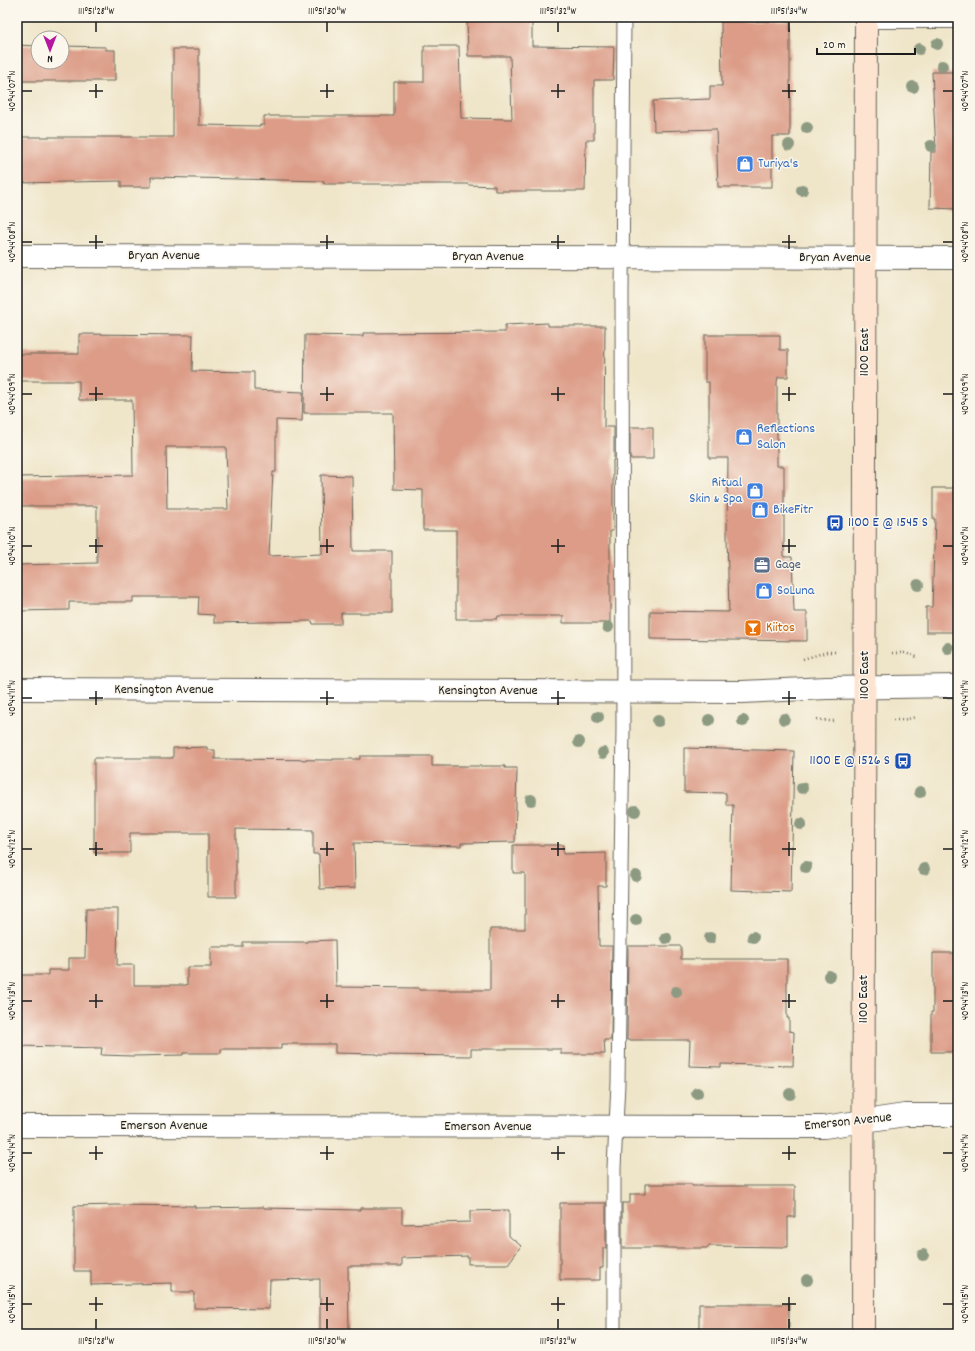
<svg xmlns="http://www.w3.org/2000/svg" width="975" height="1351" font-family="Dekko,sans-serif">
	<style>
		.building { fill: #dc9c87; fill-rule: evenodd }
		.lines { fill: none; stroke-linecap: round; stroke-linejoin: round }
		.lane-casing { stroke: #666259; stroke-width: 15 }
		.street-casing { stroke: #666259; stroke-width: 24 }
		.secondary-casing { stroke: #666259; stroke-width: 24 }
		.path { stroke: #666259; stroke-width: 2.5; stroke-dasharray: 1 3; stroke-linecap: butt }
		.lane { stroke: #fff; stroke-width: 13 }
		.street { stroke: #fff; stroke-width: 22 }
		.secondary { stroke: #fde4d0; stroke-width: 22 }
		.tree { fill: #8d9a82 }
		.ticks { fill: none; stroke: #1c1c1c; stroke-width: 1.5 }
		.labels { text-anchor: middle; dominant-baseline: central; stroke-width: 3; stroke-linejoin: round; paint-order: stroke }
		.shop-label { font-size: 14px; fill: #366cbe; stroke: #fbf7ec; text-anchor: start }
		.street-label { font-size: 14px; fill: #1c1c1c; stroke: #fbf7ec }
		.transit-label { font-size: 14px; fill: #164399; stroke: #fbf7ec; text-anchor: start }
		.service-label { font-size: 14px; fill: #4e5e75; stroke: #fbf7ec; text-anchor: start }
		.food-label { font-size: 14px; fill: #c56008; stroke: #fbf7ec; text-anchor: start }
		.neatline { fill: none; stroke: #1c1c1c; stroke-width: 1.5 }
		.ticks-label { font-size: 10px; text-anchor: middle; fill: #1c1c1c }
	</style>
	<rect width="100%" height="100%" fill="#fbf7ec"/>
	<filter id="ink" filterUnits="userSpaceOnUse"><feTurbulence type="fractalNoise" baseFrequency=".025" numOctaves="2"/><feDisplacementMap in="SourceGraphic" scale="8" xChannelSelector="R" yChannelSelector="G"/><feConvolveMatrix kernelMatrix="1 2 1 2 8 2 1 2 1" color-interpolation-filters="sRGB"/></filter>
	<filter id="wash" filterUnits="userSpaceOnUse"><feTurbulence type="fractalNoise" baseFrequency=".012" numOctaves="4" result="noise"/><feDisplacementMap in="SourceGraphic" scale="16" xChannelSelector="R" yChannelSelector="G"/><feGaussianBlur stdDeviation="0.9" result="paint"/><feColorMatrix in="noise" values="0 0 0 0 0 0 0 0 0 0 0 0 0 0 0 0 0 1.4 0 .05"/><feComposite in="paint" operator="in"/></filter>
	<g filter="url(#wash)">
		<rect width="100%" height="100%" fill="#efe5c9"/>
		<g id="blocks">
			<!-- building -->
			<path class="building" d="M467,17h65v29l82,1 -1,33h-19v60h-8l-1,51h-90v-5l-27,-1v-1h-144v-3l-173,-4v10h-30v-6l-104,2v-46h156v-88h26v76l61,1v-1h4v-9h130v-34h30v-36h35l2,72 51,1 -2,-63h-42z
				M790,21v115h-18v51h-54l-2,-58 -62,2 -1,-30 57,-2v-13h12l-1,-64z
				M17,45l21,1v16h24v-16l44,1v3h9v31h-98z
				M932,72h26v137l-28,-1 1,-56h5z
				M548,323v3h57l-1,101h10v33h-1v71h-3v92h-47v-7h-65l-1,3h-41v-89h-33v-40l-29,-1 -1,-76h-89l1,-78 58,1v-3l142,-1v-7z
				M79,334l114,1 -1,36 62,1v18l49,2 -1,29 -26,-1v52h-3l-4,84 53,-2 -1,-79 31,1 1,75h39v62h-51v11h-28l-1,-3 -98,2v-8l-16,-1 1,-17h-66v5h-64v8l-52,1v-46l80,-2v-57h-80v-29l116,-2 -1,-75h-53v-19h-62v-27h62zM166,447h60l2,62h-61z
				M705,335h75v15h8v27h-10l-1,5v84h7v91h8l2,55h13v29l-157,-2v-28l79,1 -2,-76 1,-78h-19v-76h-4z
				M630,427h23v32h-23z
				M933,488h25v144h-32v-25h6l3,-88h-2z
				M207,747v3h8v9l118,1v-1h27v-3h72v10h73v2h12l-2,74 -54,1v3l-107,-3 1,45 -35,1 -1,-35h-6v-24l-77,-1v68h-28v-64h-78v20h-36v-95h79v-10z
				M684,748l110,3 -3,141 -60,-2 2,-85h-7v-12l-42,-1z
				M513,845h50v9l43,-1v33h-8l1,60h13l-1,94h-7l1,14h-44v-5h-90v7l-94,-1v-1l-42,-1v-9h-54v5h-60v4h-38v2l-50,1 -32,-1 1,-7 -85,-2v-71h31v-5h21v-12h16l1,-49h32l-1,56h17v20h53v-18h24v-20h32v-5h64v-1l28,-1 1,47 83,1v2h71v-61h35v-56h-12z
				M628,946h53v13h106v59h2v13l5,1 -1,34 -72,-2v3l-32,-1 1,-26h-63z
				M933,953h25v99h-27v-40h2z
				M645,1184h47v2h103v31h-7v30l-80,-1v2h-86v-45h8v-9h15z
				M560,1203h46v45h-3v20h-3v12h-40z
				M116,1205l79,1v2l69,-1v1l96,2v-2h42v16l68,-2v-11l39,-1v26l12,10 -13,18h-40v-8l-66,2v8h-54l1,68h-29v-55l-50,1 -1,29 -75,-1v-16h-22v-9l-81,2v-14h-17v-65z
				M699,1304h90v30h-90z"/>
		</g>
	</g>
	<g filter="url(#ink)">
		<use href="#blocks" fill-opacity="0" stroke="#666259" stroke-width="1"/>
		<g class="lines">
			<!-- lane casing -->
			<g class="lane-casing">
				<path id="lane" d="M614,1334v-166l4,-85 5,-355 -1,-432 2,-279"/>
			</g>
			<!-- street casing -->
			<g class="street-casing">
				<path id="street" d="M866,17h92
					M17,256l941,2
					M17,689l725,3 85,-4 131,-2
					M17,1126l807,1 81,-12h53"/>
			</g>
			<!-- secondary casing -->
			<g class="secondary-casing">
				<path id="secondary" d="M863,1334l3,-1317"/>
			</g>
			<!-- path -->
			<path class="path" d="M892,653h13l12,4
				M803,659l24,-7h8
				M817,719l10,2h9
				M893,720h10l13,-3"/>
			<!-- lane -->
			<use href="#lane" class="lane"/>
			<!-- street -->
			<use href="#street" class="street"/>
			<!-- secondary -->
			<use href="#secondary" class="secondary"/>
		</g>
		<!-- trees -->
		<g class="tree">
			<circle cx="937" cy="44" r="6"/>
			<circle cx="919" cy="49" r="6"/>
			<circle cx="942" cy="66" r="6"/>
			<circle cx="913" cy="87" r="6"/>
			<circle cx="807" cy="128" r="6"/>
			<circle cx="789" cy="145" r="6"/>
			<circle cx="931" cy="146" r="6"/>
			<circle cx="802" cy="190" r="6"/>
			<circle cx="918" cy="585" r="6"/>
			<circle cx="608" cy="627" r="6"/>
			<circle cx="948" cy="648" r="6"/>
			<circle cx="598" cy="717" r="6"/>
			<circle cx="784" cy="719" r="6"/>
			<circle cx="709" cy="720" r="6"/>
			<circle cx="658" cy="721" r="6"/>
			<circle cx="743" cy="721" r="6"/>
			<circle cx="579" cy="742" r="6"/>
			<circle cx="603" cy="753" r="6"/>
			<circle cx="802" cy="788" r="6"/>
			<circle cx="920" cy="792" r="6"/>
			<circle cx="531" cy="800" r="6"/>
			<circle cx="635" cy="811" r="6"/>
			<circle cx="801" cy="824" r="6"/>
			<circle cx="806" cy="867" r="6"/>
			<circle cx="924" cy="869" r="6"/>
			<circle cx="636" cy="876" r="6"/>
			<circle cx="636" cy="920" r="6"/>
			<circle cx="753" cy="937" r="6"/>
			<circle cx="666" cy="938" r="6"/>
			<circle cx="710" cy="938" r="6"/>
			<circle cx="829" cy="976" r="6"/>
			<circle cx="676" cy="992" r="6"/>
			<circle cx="697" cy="1093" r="6"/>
			<circle cx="790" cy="1094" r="6"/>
			<circle cx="923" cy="1255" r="6"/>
			<circle cx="807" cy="1280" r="6"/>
		</g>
	</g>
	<!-- ticks -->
	<path class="ticks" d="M96,22v10M327,22v10M558,22v10M789,22v10M96,84v14M327,84v14M558,84v14M789,84v14M22,91h10M89,91h14M320,91h14M551,91h14M782,91h14M943,91h10M96,235v14M327,235v14M558,235v14M789,235v14M22,242h10M89,242h14M320,242h14M551,242h14M782,242h14M943,242h10M96,387v14M327,387v14M558,387v14M789,387v14M22,394h10M89,394h14M320,394h14M551,394h14M782,394h14M943,394h10M96,539v14M327,539v14M558,539v14M789,539v14M22,546h10M89,546h14M320,546h14M551,546h14M782,546h14M943,546h10M96,691v14M327,691v14M558,691v14M789,691v14M22,698h10M89,698h14M320,698h14M551,698h14M782,698h14M943,698h10M96,842v14M327,842v14M558,842v14M789,842v14M22,849h10M89,849h14M320,849h14M551,849h14M782,849h14M943,849h10M96,994v14M327,994v14M558,994v14M789,994v14M22,1001h10M89,1001h14M320,1001h14M551,1001h14M782,1001h14M943,1001h10M96,1146v14M327,1146v14M558,1146v14M789,1146v14M22,1153h10M89,1153h14M320,1153h14M551,1153h14M782,1153h14M943,1153h10M96,1297v14M327,1297v14M558,1297v14M789,1297v14M22,1304h10M89,1304h14M320,1304h14M551,1304h14M782,1304h14M943,1304h10M96,1319v10M327,1319v10M558,1319v10M789,1319v10"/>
	<!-- icons -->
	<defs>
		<g id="shop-square" transform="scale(0.9)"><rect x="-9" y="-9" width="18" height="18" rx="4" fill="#3f7fe0" stroke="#fbf7ec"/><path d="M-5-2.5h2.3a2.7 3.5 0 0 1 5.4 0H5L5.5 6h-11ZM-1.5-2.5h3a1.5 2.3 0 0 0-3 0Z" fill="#fff"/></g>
		<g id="bus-square" transform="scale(0.9)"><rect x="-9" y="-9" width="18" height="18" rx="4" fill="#1a4fb4" stroke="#fbf7ec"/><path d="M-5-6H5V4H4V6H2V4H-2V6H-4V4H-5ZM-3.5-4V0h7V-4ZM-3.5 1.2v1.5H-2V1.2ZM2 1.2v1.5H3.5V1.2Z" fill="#fff"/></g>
		<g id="office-square" transform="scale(0.9)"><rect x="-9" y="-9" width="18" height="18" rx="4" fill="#5c6f8a" stroke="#fbf7ec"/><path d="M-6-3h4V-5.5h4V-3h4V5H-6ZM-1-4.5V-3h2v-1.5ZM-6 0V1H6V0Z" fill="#fff"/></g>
		<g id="bar-square" transform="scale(0.9)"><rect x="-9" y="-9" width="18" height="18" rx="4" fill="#e8710a" stroke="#fbf7ec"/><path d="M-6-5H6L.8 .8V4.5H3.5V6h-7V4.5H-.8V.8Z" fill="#fff"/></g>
	</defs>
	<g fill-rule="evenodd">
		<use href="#shop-square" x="745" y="164"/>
		<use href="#shop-square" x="744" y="437"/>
		<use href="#shop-square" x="755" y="491"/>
		<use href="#shop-square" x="760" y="510"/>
		<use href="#bus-square" x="835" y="523"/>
		<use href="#office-square" x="762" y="565"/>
		<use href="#shop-square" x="764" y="591"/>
		<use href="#bar-square" x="753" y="628"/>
		<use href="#bus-square" x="903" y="761"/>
	</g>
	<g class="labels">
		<!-- shop labels -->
		<g class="shop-label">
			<text x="758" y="164">Turiya's</text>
			<text x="757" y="429">Reflections<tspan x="757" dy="16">Salon</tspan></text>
			<text x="742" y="483" text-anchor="end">Ritual<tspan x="742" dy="16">Skin &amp; Spa</tspan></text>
			<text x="773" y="510">BikeFitr</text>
			<text x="777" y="591">SoLuna</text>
		</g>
		<!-- street labels -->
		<g class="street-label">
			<text x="164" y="256">Bryan Avenue</text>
			<text x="488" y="257">Bryan Avenue</text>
			<text x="835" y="258">Bryan Avenue</text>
			<text transform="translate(865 352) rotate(-90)">1100 East</text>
			<text transform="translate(865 675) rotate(-90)">1100 East</text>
			<text x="164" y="690">Kensington Avenue</text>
			<text x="488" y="691">Kensington Avenue</text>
			<text transform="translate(864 999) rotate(-90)">1100 East</text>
			<text transform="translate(848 1122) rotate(-6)">Emerson Avenue</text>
			<text x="164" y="1126">Emerson Avenue</text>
			<text x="488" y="1127">Emerson Avenue</text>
		</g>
		<!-- transit labels -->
		<g class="transit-label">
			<text x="848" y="523">1100 E @ 1545 S</text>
			<text x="890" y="761" text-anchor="end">1100 E @ 1526 S</text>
		</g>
		<!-- service labels -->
		<g class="service-label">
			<text x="775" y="565">Gage</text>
		</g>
		<!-- food labels -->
		<g class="food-label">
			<text x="766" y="628">Kiitos</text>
		</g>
	</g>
	<!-- margin -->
	<rect width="975" height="1351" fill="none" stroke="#fbf7ec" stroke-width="44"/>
	<!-- north arrow -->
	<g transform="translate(50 50) rotate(180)"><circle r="19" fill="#fbf7ec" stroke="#a29f99"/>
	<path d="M0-3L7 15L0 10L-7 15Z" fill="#b5179e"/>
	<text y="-6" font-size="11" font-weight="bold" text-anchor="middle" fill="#1c1c1c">N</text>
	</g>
	<!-- scale -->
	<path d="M817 48v6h98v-6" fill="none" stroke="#1c1c1c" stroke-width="2"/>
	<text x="823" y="48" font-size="12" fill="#1c1c1c" stroke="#fbf7ec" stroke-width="3" paint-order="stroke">20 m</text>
	<rect x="22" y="22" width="931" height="1307" class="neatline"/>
	<g class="ticks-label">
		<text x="96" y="14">111°51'28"W</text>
		<text x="327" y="14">111°51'30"W</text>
		<text x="558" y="14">111°51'32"W</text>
		<text x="789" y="14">111°51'34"W</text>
		<text transform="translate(964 91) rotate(-90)" y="4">40°44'07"N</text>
		<text transform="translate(11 91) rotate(-90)" y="4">40°44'07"N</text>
		<text transform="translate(964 242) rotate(-90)" y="4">40°44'08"N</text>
		<text transform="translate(11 242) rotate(-90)" y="4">40°44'08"N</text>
		<text transform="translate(964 394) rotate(-90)" y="4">40°44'09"N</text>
		<text transform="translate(11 394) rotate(-90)" y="4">40°44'09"N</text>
		<text transform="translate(11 546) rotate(-90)" y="4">40°44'10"N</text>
		<text transform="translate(964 546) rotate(-90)" y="4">40°44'10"N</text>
		<text transform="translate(964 698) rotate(-90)" y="4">40°44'11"N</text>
		<text transform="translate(11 698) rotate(-90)" y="4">40°44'11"N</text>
		<text transform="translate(964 849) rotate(-90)" y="4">40°44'12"N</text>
		<text transform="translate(11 849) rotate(-90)" y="4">40°44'12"N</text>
		<text transform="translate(964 1001) rotate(-90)" y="4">40°44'13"N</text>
		<text transform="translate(11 1001) rotate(-90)" y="4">40°44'13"N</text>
		<text transform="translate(11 1153) rotate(-90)" y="4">40°44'14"N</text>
		<text transform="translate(964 1153) rotate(-90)" y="4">40°44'14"N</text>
		<text transform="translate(11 1304) rotate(-90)" y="4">40°44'15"N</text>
		<text transform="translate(964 1304) rotate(-90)" y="4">40°44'15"N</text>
		<text x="96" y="1344">111°51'28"W</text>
		<text x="327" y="1344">111°51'30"W</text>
		<text x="558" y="1344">111°51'32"W</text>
		<text x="789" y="1344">111°51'34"W</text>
	</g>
</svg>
